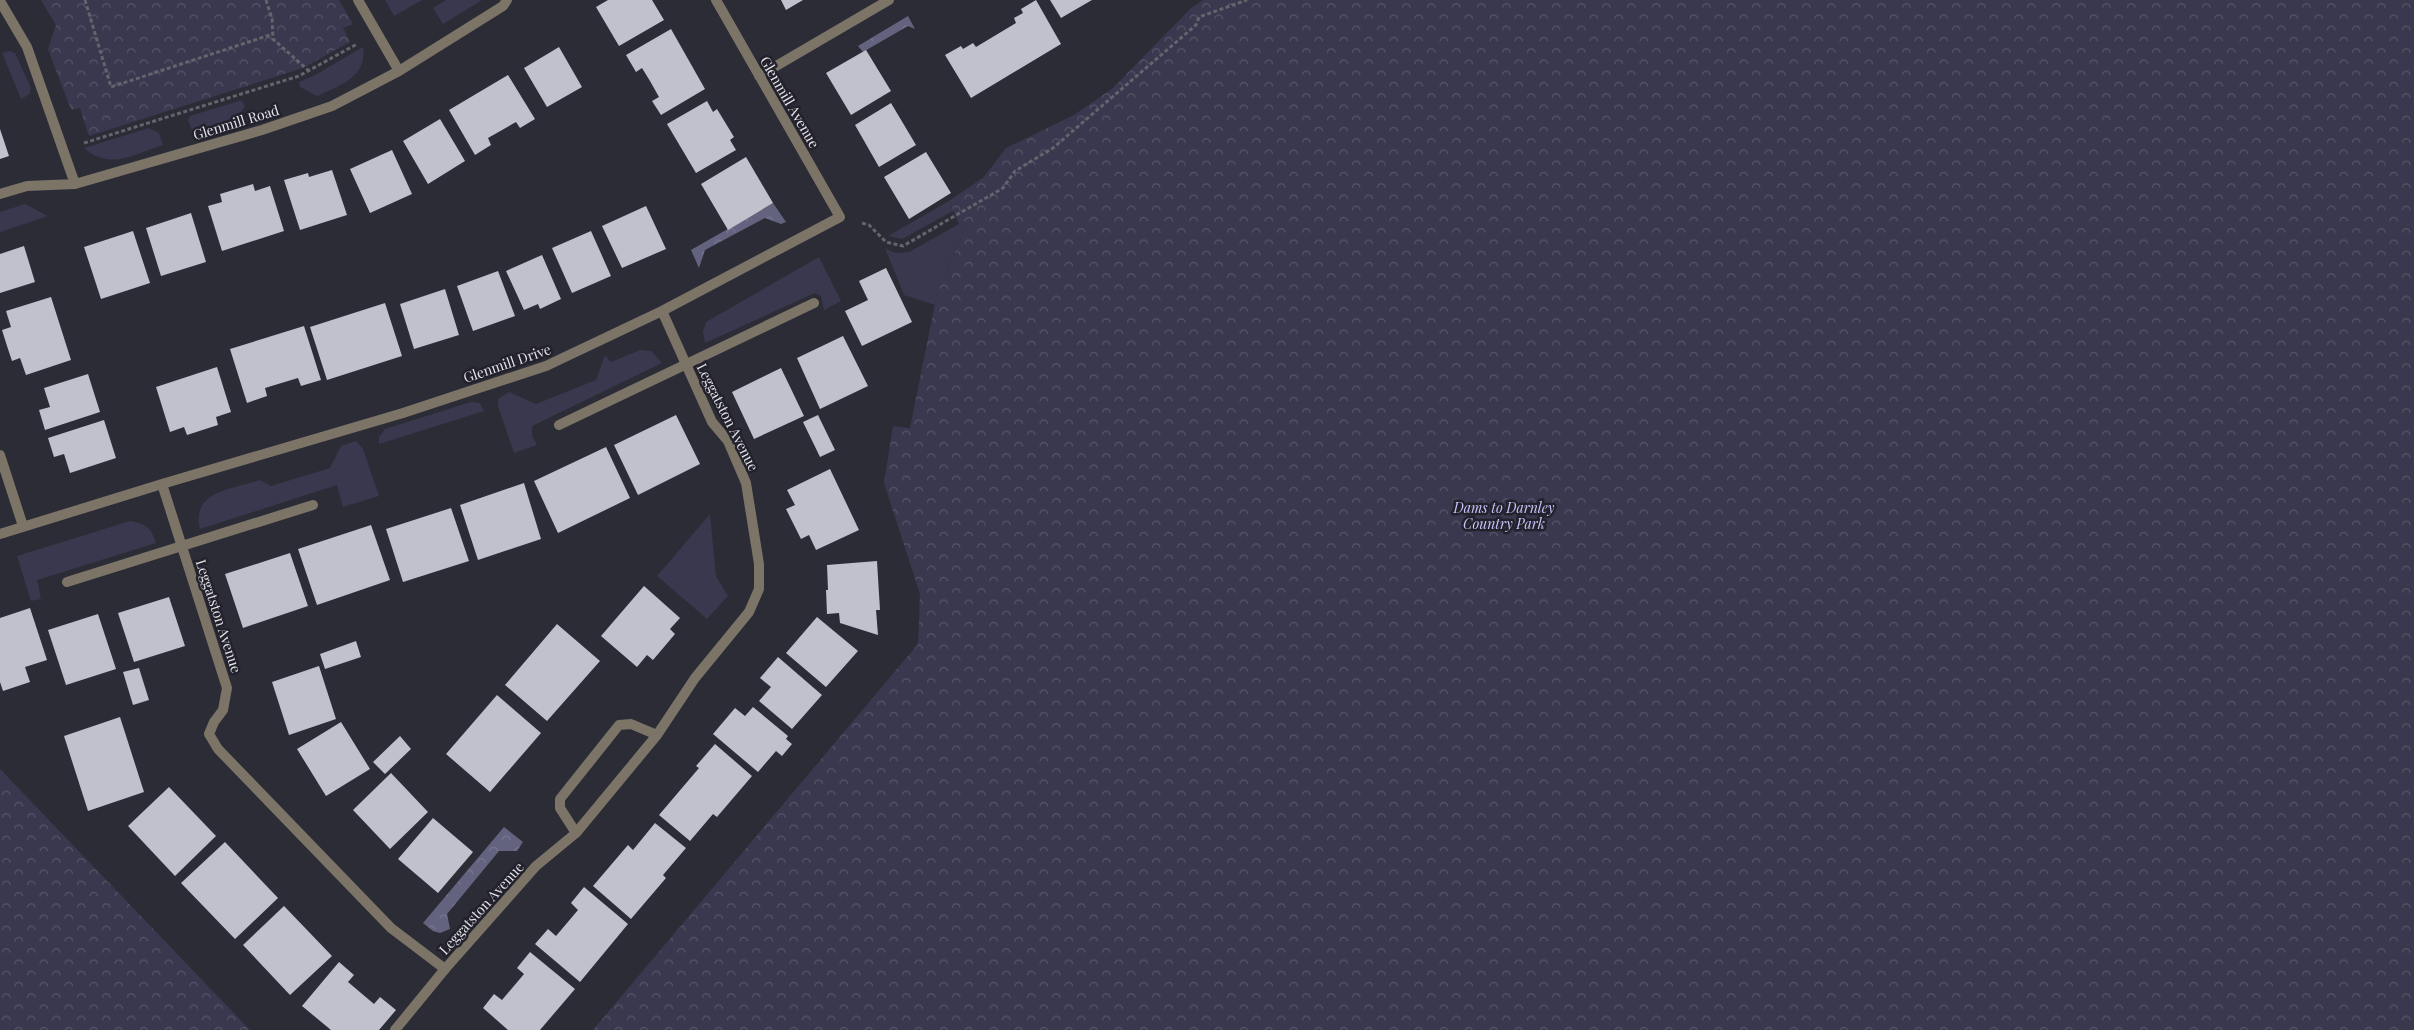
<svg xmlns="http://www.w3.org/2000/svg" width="2414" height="1030" font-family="'Playfair Display',serif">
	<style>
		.green { fill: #39384f }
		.forest { fill: url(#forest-crowns) }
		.park { fill: url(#park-crowns) }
		.building { fill: #c1c1cd }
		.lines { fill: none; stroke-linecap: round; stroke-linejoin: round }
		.path { stroke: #64646d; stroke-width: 3; stroke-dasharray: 4 2.5; stroke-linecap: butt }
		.service { stroke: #7b7467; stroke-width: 10 }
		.minor { stroke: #7b7467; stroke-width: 10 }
		.labels { text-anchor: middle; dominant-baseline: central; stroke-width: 5; stroke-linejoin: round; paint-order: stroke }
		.street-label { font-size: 14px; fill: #e3e3e9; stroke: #23222c }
		.park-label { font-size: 14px; font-style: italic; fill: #c6c4fb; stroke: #23222c }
	</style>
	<defs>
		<pattern id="forest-crowns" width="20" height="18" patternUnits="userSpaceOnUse" patternTransform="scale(1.25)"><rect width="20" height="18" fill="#63627f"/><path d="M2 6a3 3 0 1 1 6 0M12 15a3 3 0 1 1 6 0" fill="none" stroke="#797891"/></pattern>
		<pattern id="park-crowns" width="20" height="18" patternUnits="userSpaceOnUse" patternTransform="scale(1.25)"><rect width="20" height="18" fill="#39384f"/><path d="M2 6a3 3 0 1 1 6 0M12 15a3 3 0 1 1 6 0" fill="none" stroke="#565568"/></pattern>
	</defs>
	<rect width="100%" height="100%" fill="#2c2c36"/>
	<!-- green -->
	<path class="green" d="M385,0h37l-28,16z
		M446,0h36l-39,24 -10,-16z
		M363,47c4,31 -23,38 -46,49l-17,-9 -1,-5 16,-7z
		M9,51l6,2 16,35 -1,6 -9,5 -19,-46z
		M242,100l3,6 -10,15 -42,12 -5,-13 2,-4z
		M149,128l10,5 4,12c-30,9 -52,26 -79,3z
		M949,201l4,10 -51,28 -14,-3z
		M25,204l23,12 -48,16v-20z
		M959,224l4,9 -26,61 -2,11 -31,-10 -19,-47 10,5 14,-1z
		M819,257l22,44 -17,9 -3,-14 -6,-3 -110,50 -2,-11 3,-10z
		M640,350l11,1 11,12 -130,63v10l5,9 -23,8 -16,-47v-7l11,-7 27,12 60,-24 9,-25 6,7z
		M471,402l9,1 4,8 -105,33v-7l6,-8z
		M356,441l7,8 16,47 -36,11 -6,-22 -137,44c-9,-38 32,-40 60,-49l11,6 59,-18 11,-22z
		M710,514l6,62 12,20 -21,23 -50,-43z
		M130,521c17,3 21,7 26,22l-119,37 4,19 -10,2 -14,-45z"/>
	<!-- forest -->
	<path class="forest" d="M908,16l7,13 -7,-3 -45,26 -5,-6z
		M773,203l13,19 -5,2 -16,-6 -60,32 -6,18 -8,-18z
		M504,827l19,15 -6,9h-18l-52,63 3,15 -10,4 -7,-2 -10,-8z"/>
	<!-- park -->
	<path class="park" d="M41,0h298l14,24 -10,4 7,14 -47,26 -214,68 -9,-28 -9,2 -23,-61 8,-24z
		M1203,0h1211v1030h-1821l325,-386 2,-50 -36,-111 9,-57 17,2 27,-134 26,-61 -14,-32 35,-24 22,-29 68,-33 39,-27 78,-80z
		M0,769l250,261h-250z"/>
	<!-- building -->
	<path class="building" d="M608,0h44l12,20 -45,26 -23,-39z
		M781,0h22l-17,10z
		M1036,0l25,44 -90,54 -26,-43 16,-9 2,3 10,-6 3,4 40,-24 -2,-5 9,-5 -2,-4z
		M1050,0h42l-31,18z
		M671,29l34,60 -44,26 -9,-14 7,-4 -9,-16 -8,-13 -6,4 -10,-17z
		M559,47l23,40 -35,20 -23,-39z
		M866,50l25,41 -40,24 -25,-42z
		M508,75l27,44 -15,9 -4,-6 -28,16 3,7 -16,10 -26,-45z
		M707,101l6,11 4,-3 17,28 -4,3 6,10 -40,23 -29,-49z
		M891,103l25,42 -37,22 -24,-42z
		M440,119l25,42 -37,23 -25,-43z
		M0,129l9,27 -9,3z
		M392,150l20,44 -42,19 -20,-44z
		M926,152l25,41 -42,26 -25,-42z
		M746,157l27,46 -45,27 -27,-46z
		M332,170l15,45 -47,15 -16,-50 24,-7 1,4z
		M253,184l2,7 15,-5 14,45 -62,20 -14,-45 14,-4 -2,-8z
		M646,206l20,43 -44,19 -20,-42z
		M191,213l15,49 -45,14 -15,-48z
		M133,231l17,52 -49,16 -17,-52z
		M591,231l20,45 -39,17 -20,-45z
		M24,246l11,36 -35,11v-39z
		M542,255l19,44 -21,10 -2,-5 -14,6 -18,-39z
		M886,268l26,54 -50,24 -17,-35 23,-11 -9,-19z
		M498,271l17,45 -42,15 -16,-45z
		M445,289l14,46 -45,14 -14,-45z
		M51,297l20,63 -45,15 -6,-17 -8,3 -5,-15 -5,-16 9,-3 -5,-16z
		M385,303l17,53 -75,24 -17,-53z
		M304,326l17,54 -20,6 -3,-8 -33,10 2,8 -20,7 -17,-54z
		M843,336l25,50 -48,23 -23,-51z
		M217,367l14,45 -15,5 2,8 -31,10 -3,-8 -14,5 -14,-45z
		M781,368l23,48 -50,23 -22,-47z
		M88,374l12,38 -55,18 -6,-20 11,-3 -6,-19z
		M676,415l24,49 -62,31 -24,-50z
		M818,415l17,35 -15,7 -17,-35z
		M104,420l12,38 -46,15 -6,-19 -10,3 -6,-19z
		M606,447l24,51 -72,35 -24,-52z
		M830,469l29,61 -43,20 -7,-15 -8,4 -15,-30 9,-4 -8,-15z
		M524,483l17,56 -63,21 -18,-55z
		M451,508l18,53 -66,21 -17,-53z
		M371,525l19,55 -73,25 -19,-56z
		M290,553l18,53 -65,22 -18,-54z
		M877,561l3,49h-4l2,25 -38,-12 -1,-10 -12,1 -1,-24h2l-1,-25z
		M644,586l36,32 -10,11 5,5 -22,26 -6,-5 -10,12 -36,-31z
		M169,597l16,49 -51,16 -16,-49z
		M30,608l17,52 -22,7 5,15 -27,9 -3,-9v-64z
		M98,614l18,55 -50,16 -18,-55z
		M817,617l41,34 -32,36 -40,-34z
		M557,624l43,37 -53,60 -42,-36z
		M356,641l5,16 -36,12 -5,-15z
		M778,657l44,38 -30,34 -33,-28 12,-14 -11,-9z
		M319,666l17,53 -47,16 -17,-53z
		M139,668l10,32 -16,5 -10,-33z
		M497,695l44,38 -51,59 -44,-38z
		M753,707l35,29 -2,3 6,5 -10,12 -6,-5 -18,21 -45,-38 22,-26 10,8z
		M120,717l24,75 -56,19 -24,-75z
		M341,722l29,47 -44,27 -29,-47z
		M400,736l11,13 -26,25 -12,-12z
		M715,744l37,32 -35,41 -4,-3 -23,27 -31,-26 40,-47 -3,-2z
		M391,773l37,39 -38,37 -37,-39z
		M169,787l47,49 -41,40 -47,-50z
		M433,818l40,34 -35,41 -40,-34z
		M655,823l31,25 -23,27 3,3 -35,41 -38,-33 35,-41 5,5z
		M225,842l53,56 -43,41 -54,-56z
		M584,887l44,37 -48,58 -45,-38 13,-15 8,7 22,-26 -7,-7z
		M284,906l48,50 -42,39 -47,-50z
		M530,952l45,37 -35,41h-32l-25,-22 11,-14 8,6 22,-26 -7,-6z
		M339,962l15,13 -6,7 26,22 6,-7 16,13 -17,20h-48l-29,-24z"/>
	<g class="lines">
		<!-- path -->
		<path class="path" d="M85,0l26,87 162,-53
			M266,0l6,19 1,20 36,32
			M84,143l215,-67 58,-32
			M862,223l7,2 17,17 17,4 100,-58 12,-17 38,-23 143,-123 3,-8 48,-17"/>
		<!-- service -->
		<path class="service" d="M559,425l255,-122
			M67,582l246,-77
			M395,1030l50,-61"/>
		<!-- minor -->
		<path class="minor" d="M358,0l41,71
			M0,1l27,46 48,137
			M759,76l130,-76
			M0,194l27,-8 48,-2 187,-54 70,-24 67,-35 104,-65 4,-6
			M0,455l23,71
			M162,484l241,-71 143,-47 116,-55 178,-94 -124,-217
			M0,534l162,-50 65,204 -4,22 -9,12 -5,12 9,15 173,179 54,41 91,-103 40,-33 81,-98 38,-57 54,-66 10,-23v-25l-13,-81 -18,-42 -16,-19 -50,-111
			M576,833l-16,-25v-9l59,-74 12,-1 26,11"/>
	</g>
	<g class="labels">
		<!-- street labels -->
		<g class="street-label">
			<text transform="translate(790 102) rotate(60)">Glenmill Avenue</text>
			<text transform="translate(236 122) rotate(-17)">Glenmill Road</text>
			<text transform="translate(507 363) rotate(-19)">Glenmill Drive</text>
			<text transform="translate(728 417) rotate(63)">Leggatston Avenue</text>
			<text transform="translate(219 616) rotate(72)">Leggatston Avenue</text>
			<text transform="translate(481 908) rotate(-48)">Leggatston Avenue</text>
		</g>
		<!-- park labels -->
		<g class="park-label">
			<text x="1504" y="507">Dams to Darnley<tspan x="1504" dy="16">Country Park</tspan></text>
		</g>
	</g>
</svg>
